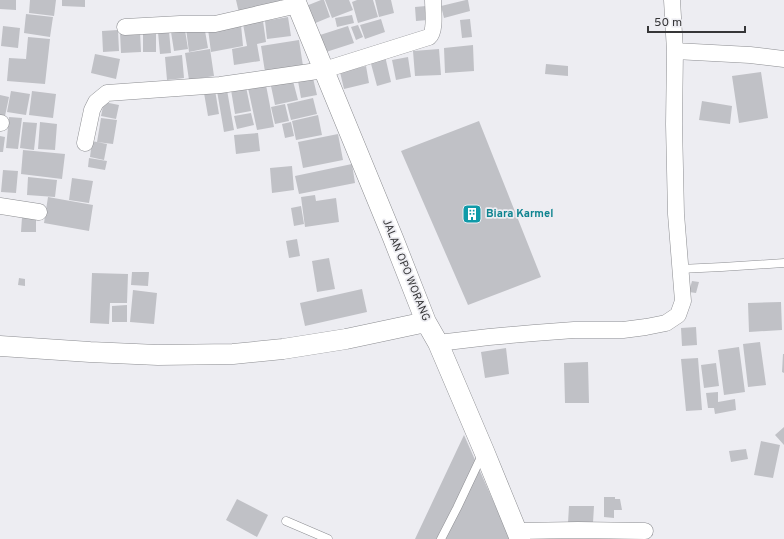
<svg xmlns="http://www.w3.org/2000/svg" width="784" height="539" font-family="Overpass,sans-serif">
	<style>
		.building { fill: #c0c1c6 }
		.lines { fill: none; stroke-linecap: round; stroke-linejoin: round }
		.service-casing { stroke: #8c8d91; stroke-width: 9 }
		.minor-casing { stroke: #8c8d91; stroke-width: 17 }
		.tertiary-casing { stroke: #8c8d91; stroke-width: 21 }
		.service { stroke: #fff; stroke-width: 8 }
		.minor { stroke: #fff; stroke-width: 16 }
		.tertiary { stroke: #fff; stroke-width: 20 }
		.labels { text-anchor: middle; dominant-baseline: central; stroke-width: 3.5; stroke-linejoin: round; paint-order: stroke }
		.culture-label { font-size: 11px; font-weight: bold; fill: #0d838f; stroke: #ededf2; text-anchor: start }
		.street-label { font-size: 11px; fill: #363638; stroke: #ededf2 }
	</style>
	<rect width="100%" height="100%" fill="#ededf2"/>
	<!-- building -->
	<path class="building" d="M0,0h16v10l-16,-1z
		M30,0h26l-2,16 -25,-3z
		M62,0h23v7l-23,-1z
		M236,0h44l1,5 -42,8z
		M321,0h3l6,17 -17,7 -7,-18z
		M325,0h24l4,10 -21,8z
		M357,0h16l5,17 -20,6 -6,-21z
		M375,0h16l3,13 -15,4z
		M466,0h2l2,11 -26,7 -3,-12z
		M426,6l2,14 -12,1 -1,-14z
		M26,14l27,3 -3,20 -26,-4z
		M352,15l2,8 -17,4 -2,-9z
		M288,17l3,19 -24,3 -2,-18z
		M381,19l4,13 -20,7 -5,-14z
		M470,19l2,18 -10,1 -2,-18z
		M263,21l3,21 -9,2 3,17 -26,4 -2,-16 15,-3 -4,-22z
		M204,25l4,23 -19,4 -3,-24z
		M241,25l2,21 -32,6 -3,-23z
		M358,25l5,12 -7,3 -5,-13z
		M3,26l17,2 -2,20 -17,-2z
		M348,26l6,17 -28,9 -6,-17z
		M118,30l1,21 -16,1 -1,-21z
		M185,30l3,19 -14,2 -3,-19z
		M140,31l1,21 -20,1 -1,-21z
		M169,31l2,22 -11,1 -2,-22z
		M143,33h13v19h-13z
		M28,37l22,2 -5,45 -38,-3 2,-23 17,1z
		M299,40l4,26 -38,6 -4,-26z
		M473,45l1,26 -29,2 -1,-25z
		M210,49l4,27 -25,4 -4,-27z
		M439,49l2,26 -26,1 -2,-25z
		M95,54l25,5 -4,20 -25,-6z
		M182,55l2,23 -17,2 -2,-23z
		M385,56l6,26 -14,4 -7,-26z
		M408,57l3,20 -15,3 -4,-20z
		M546,64l22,2v10l-23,-2z
		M366,66l3,17 -25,6 -4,-17z
		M761,72l7,46 -29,5 -7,-47z
		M313,78l4,17 -16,3 -3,-17z
		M293,81l5,19 -23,5 -4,-19z
		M266,85l8,42 -17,3 -9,-42z
		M246,87l5,24 -16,3 -4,-24z
		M215,90l4,24 -11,2 -4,-23z
		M227,90l7,40 -10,2 -7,-41z
		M11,91l19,3 -4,21 -19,-3z
		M32,91l24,3 -3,24 -24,-3z
		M0,95l9,2 -4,19 -5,-1z
		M313,98l4,16 -26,6 -4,-16z
		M702,101l30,5 -2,18 -31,-4z
		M104,102l15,3 -3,14 -15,-3z
		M285,104l4,17 -14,3 -4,-17z
		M251,113l3,12 -17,4 -3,-13z
		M318,115l4,20 -26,5 -4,-19z
		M9,117l13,1 -4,31 -12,-1z
		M101,118l16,2 -4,24 -16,-2z
		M479,121l62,156 -73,28 -67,-154z
		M23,122l14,1 -3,27 -14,-2z
		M40,122l17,2 -2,26 -17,-1z
		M291,122l3,14 -9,2 -3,-14z
		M258,133l2,18 -24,3 -2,-19z
		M338,134l5,26 -40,8 -5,-26z
		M0,136l5,1 -2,15h-3z
		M92,141l15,3 -3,16 -14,-3z
		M23,150l42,4 -3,25 -41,-5z
		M89,158l18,3 -2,9 -17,-3z
		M352,164l3,19 -56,11 -4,-18z
		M292,166l2,24 -22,3 -2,-25z
		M3,170l15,1 -2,22 -15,-1z
		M28,177l29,3 -2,17 -28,-2z
		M72,178l21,3 -4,22 -20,-3z
		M315,195l1,6 20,-3 3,24 -34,5 -4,-30z
		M48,197l45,8 -4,26 -45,-8z
		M301,206l3,18 -10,2 -3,-18z
		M22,217l14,1v14h-15z
		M297,239l3,17 -11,2 -3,-17z
		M329,258l6,31 -18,3 -5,-31z
		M132,272h17l-1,14 -17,-1z
		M92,273l36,1 -1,29h-17l-1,21 -19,-1z
		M19,278l6,1v7l-7,-1z
		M692,281l7,1 -3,11 -7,-1z
		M362,289l5,23 -62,14 -5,-23z
		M133,290l24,3 -3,31 -24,-2z
		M781,302l1,28 -33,2 -1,-29z
		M127,305v17h-15v-16z
		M696,327l1,18 -15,1 -1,-18z
		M760,342l6,43 -18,2 -5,-43z
		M739,347l6,45 -21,3 -6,-45z
		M506,348l3,26 -24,4 -4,-26z
		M783,354h1v19l-2,-1z
		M698,358l4,52 -16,1 -5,-52z
		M588,362l1,41h-24l-1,-40z
		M716,363l3,23 -15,2 -3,-23z
		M718,392v10l17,-3 1,11 -21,4 -1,-6h-6l-2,-15z
		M784,427v18l-9,-10z
		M464,435l46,104h-95z
		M761,441l19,4 -7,33 -19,-3z
		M746,449l2,10 -17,3 -2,-11z
		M604,497h11v2h5l2,11h-8v8l-10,-1z
		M237,499l31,16 -11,22 -31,-17z
		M569,506h25l-1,17h-25z"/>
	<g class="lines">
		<!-- service casing -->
		<g class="service-casing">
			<path id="service" d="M680,269l42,-2 62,-4
				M286,521l42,18
				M441,539l16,-31 26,-55"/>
		</g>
		<!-- minor casing -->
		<g class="minor-casing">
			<path id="minor" d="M125,27l55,-3h35l83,-19
				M675,51l75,4 34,4
				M0,123h1
				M85,143l7,-33 4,-8 11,-9 113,-8 104,-15 105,-33c7,-6 4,-28 4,-37
				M0,206l39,6
				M438,343l51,-6 45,-4 40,-3h49l23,-3 20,-4 12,-8 5,-14 -7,-87 -2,-90 1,-73 -3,-51
				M517,531l61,-1 67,1"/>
		</g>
		<!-- tertiary casing -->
		<g class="tertiary-casing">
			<path id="tertiary" d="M295,0l98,238 33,84 12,21 46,108 36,88
				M0,346l90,6 68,3 75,-1 50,-5 63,-10 80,-17"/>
		</g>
		<!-- service -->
		<use href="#service" class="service"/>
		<!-- minor -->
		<use href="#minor" class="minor"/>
		<!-- tertiary -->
		<use href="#tertiary" class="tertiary"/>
	</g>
	<!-- icons -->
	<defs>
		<g id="building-square" transform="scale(1)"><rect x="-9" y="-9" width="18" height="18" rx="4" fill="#0f9aa8" stroke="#ededf2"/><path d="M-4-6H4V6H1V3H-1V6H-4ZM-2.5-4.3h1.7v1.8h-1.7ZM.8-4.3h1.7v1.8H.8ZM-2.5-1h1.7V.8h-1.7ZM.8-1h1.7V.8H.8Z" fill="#fff"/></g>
	</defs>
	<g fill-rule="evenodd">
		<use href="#building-square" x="472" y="214"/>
	</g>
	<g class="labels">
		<!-- culture labels -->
		<g class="culture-label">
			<text x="486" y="214">Biara Karmel</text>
		</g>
		<!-- street labels -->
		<g class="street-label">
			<text transform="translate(406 270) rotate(68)">JALAN OPO WORANG</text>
		</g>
	</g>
	<!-- scale -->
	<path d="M648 26v6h97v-6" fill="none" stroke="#363638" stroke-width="2"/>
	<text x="654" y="26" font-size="12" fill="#363638" stroke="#ededf2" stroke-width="3" paint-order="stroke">50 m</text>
</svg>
